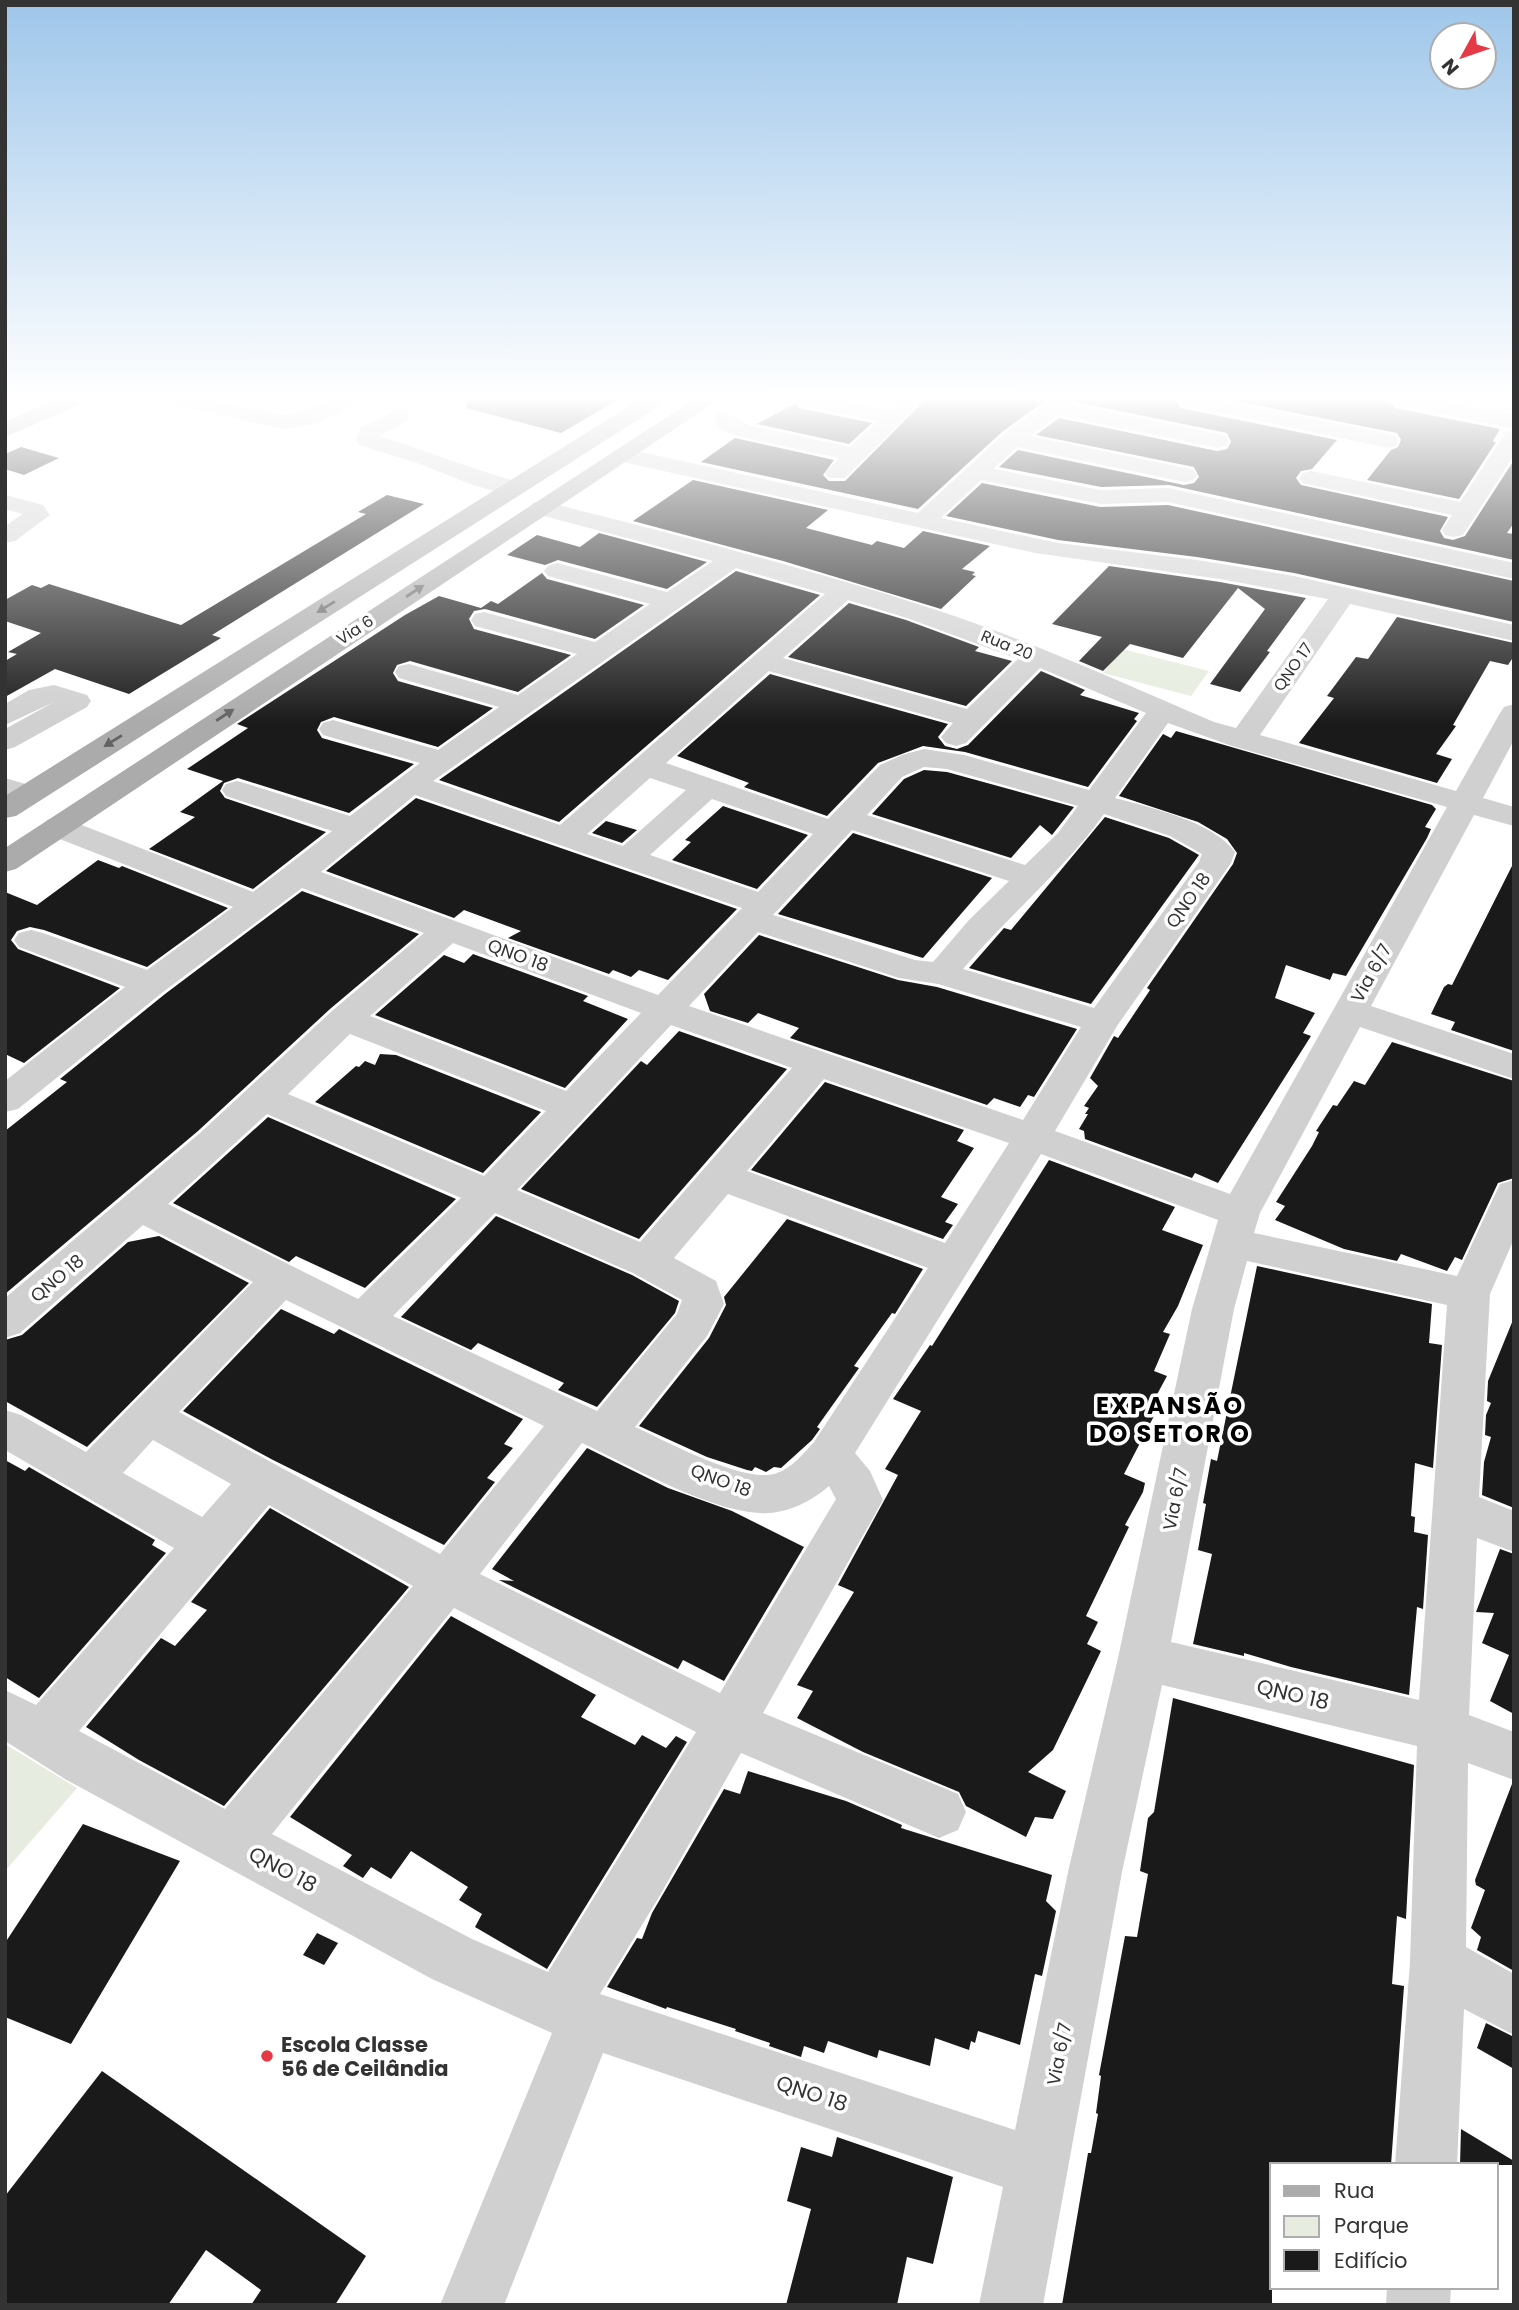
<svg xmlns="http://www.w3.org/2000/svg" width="1519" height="2310" font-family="Poppins,sans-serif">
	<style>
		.green { fill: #e6ecdf }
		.building { fill: #1a1a1a }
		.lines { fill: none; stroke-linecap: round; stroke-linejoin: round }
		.minor { fill: #d0d0d0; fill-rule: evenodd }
		.major { fill: #ababab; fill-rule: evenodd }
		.oneway { fill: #636363 }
		.poi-dot { fill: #e63946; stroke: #fff; stroke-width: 2.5 }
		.labels { text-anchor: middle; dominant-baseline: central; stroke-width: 7; stroke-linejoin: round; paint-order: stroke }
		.far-street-label { font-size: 16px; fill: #333; stroke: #fff }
		.street-label { font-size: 18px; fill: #333; stroke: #fff }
		.near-street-label { font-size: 21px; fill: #333; stroke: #fff }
		.near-poi-label { font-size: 21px; font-weight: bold; fill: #333; stroke: #fff; text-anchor: start }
		.district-label { font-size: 24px; font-weight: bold; letter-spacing: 2px; fill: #000; stroke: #fff }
	</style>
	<rect width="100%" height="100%" fill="#fff"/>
	<!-- green -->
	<path class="green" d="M1422,400h92v17z
		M1122,649l87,22 -18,25 -88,-23z
		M5,1744l72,44 -72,83z"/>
	<!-- building -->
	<path class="building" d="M467,400h150l-56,33 -95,-25z
		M925,400h121l-44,32 -84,77 -217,-47 34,-24 99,22 -11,15 6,6h16z
		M1077,400h98l6,8 156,32 -25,29 -11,2 -5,7 5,7 147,32 -8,14 4,7 9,2 12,-4 49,-76v63l-7,10 7,1v26l-345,-75 -68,2 -102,-20 19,-17 166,35 10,-2 5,-6 -5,-10 -158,-32 23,-17 158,33 10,-2 4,-7 -4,-9 -151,-31z
		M1230,400h150l10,2 5,6 105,21 -6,10 -1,3h3l-37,57 -92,-19 24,-30 7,-3 3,-7 -4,-7z
		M796,403l3,5 73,15 -23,21 -92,-20z
		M21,447l38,11 -35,17 -19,-6v-15z
		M693,480l135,30 -22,18 66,17 5,-4 27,7 19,-17 67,15 -28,23 13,3 -3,3 4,1 -35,33 -158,-48 -150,-40z
		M982,483l118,24 68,-2 346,76v41l-220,-49 -97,-16 -139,-17 -112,-24z
		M387,495l37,9 -212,131 9,3 -92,56 -74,-25 -50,28v-36l12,-7 -9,-2 33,-19 -36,-12v-21l27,-15 9,3 8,-4 132,41 185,-111 -8,-2z
		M599,533l108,29 -40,27 -109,-29 -13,5 -38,-10 30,-20 43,12z
		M1109,566l111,16 86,16 -39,53 3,1 -30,40 -30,-8 55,-75 -27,-21 -55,70 -53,-14 -27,27 -24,-10 23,-24 -50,-13z
		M736,571l84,24 -261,227 -120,-42z
		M542,573l5,6 97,26 -49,34 -110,-30 -11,2 -5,8 5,10 97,26 -53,37 -108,-31 -13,4 -4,8 5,8 95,27 -55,39 -104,-30 -13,5 -4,8 5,8 92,26 -65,49 -111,-35 -14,5 -4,8 5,7 101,34 -73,57 -104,-40 46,-32 -15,-5 43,-31 -36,-12 61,-41 -11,-4 168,-109 34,-19 42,12 10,-7 7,3z
		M849,603l57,17 73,27 -4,4 37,10 -46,45 -178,-49z
		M1397,617l117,26v13l-6,9 -18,-4 -37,64 3,1 -20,28 16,5 -15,24 -138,-40 35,-45 -7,-2 29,-39 12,2z
		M1041,671l44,19 -5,5 59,18 -5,6 3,2 -49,66 -123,-35 -42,-6 -45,17 -51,53 -83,-29 5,-4 -72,-27 93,-82 178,50 -10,13 7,9 12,3 11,-4z
		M1176,731l256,74 4,4 -11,18 6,2 -4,9 -81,138 -13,-3 -3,7 -44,-15 -11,33 40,15 -12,20 8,3 -93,147 -23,-10 -3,5 -107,-39 -1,-8 -5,-2 9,-15h-3l4,-6 -5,-2 14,-20 -8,-8 24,-42 4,2 32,-48 -3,-2 86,-124 4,-11 -10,-14 -29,-17 -79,-26 44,-62 8,4z
		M924,770l23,2 127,35 -22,28 -12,-10 -29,33 -139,-44 32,-35z
		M416,798l321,111 -69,71 -29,-10 -8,7 -18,-7 -4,4 -101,-36 13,-7 -57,-21 -10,8 -128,-47z
		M723,806l85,29 -51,54 -85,-29 19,-18 -6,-2z
		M1105,817l64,21 30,17 -108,149 -122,-36 35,-40 7,2z
		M606,821l31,9 -15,13 -30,-10z
		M853,833l139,45 -69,80 -145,-44z
		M98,860l21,8 3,-2 106,42 -81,59 -103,-37 -14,-3 -13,4 -6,9 7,9 102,39 -96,75 -19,-9v-162l32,13z
		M1514,862v189l-63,-21 4,-8 -24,-8 13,-27 4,-3 4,1z
		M302,891l117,43 -89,75 -132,122 -193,163v-163l62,-49 -7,-3 105,-85z
		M759,935l139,45 39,7 140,42 -43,68 -6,-2 -8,12 -26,-9 -7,7 -197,-67 9,-10 -41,-15 -10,10 -38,-12 -6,-17z
		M473,954l115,42 -5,5 45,18 -63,69 -190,-73 69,-60 20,8z
		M679,1031l108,38 -148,170 -118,-50 120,-128 6,4z
		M1392,1042l122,39v97l-16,5 -36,77 -7,-3 -8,14 -46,-17 -4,7 -53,-12 -69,-29 10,-14 -9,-4 36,-56 7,-14 -3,-1 17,-26 4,1 17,-25 11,4z
		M380,1054l16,1 145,57 -58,61 -168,-71 41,-36 3,1 6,-6 10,4z
		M825,1082l139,48 -7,11 17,7 -33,49 17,7 -13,18 8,3 -10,14 -192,-69z
		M268,1117l188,82 -91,89 -69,-32 -7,6 -116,-59z
		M1049,1160l126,47 -13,23 41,15 -25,61 -15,26 7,2 -16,37 13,5 -20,37 7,3 -30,58 21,9 -2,9 -18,33 4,2 -43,89 12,6 -11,22 14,7 -48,99 -25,22 38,19 -13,28 -18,-2 -9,20 -60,-31 -7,-14 -96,-40 -66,-34 16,-27 -16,-6 57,-93 -16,-7 60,-110 -13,-6 36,-58 -28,-12 37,-54 2,1z
		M496,1216l136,59 47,26 -4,12 -78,94 -39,-17 6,-7 -86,-40 -7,7 -70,-33z
		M787,1219l136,50 -28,45 -3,-1 -38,53 5,2 -42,59 3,2 -8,11 -31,28 -7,-1 -8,5 -11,-5 -3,4 -5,-1 -40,-13 -68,-31 70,-88 17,-33 -2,-8z
		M159,1236l90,47 -162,164 -82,-46v-61l17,-5 106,-93z
		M1257,1266l175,38 -3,39 13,2 -9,123 -18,-5 -4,53 4,1 -1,15 14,3 -5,74 -6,-2 -8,88 -118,-28 -47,-14v3l-51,-12 19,-90 -14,-4 8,-46 -3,-1 8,-44 6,2z
		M281,1309l53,25 5,-5 184,90 -19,25 9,4 -26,30 8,4 -51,63 -171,-85 -90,-49z
		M1513,1320h1v188l-32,-13 2,-33 7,-25 -6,-2 1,-20 5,-12 -4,-2 1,-20z
		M587,1448l81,40 64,23 72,36 -80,134 -41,-21 -5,9 -179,-89 15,1 -22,-12z
		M5,1460l20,11 4,-4 126,73 -3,5 14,8 -127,145 -34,-21z
		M270,1508l139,79 -185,219 -85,-46 -53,-33 75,-89 14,8 32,-36 -16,-8z
		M1500,1549l14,5v160l-24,-13 19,-46 -27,-12 12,-30 -18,-1z
		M451,1616l145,79 -15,22 54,28 7,-10 24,13 10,-12 11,6 -140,227 -72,-42 7,-13 -23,-14 9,-13 -57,-36 -20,28 -20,-12 -8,11 -20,-12 9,-11 -62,-38z
		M1173,1698l241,67 -8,154 -9,-3 -5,68 12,2 -13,179h-119v140h-210l26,-152h3l7,-39 -2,-1 5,-37 -2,-1 26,-139 12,1 11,-63 -8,-3 8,-53 6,-6z
		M748,1771l98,30 56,24 -1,3 151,47 -6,26 10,10 -14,65 -7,-2 -15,71 -42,-14 -3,12 -4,-2 -2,9 -34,-12 -5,28 -51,-16 -2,8 -49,-17 -4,12 -20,-7 -3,11 -32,-11 1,-3 -35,-12 1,-2 -69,-22 -1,2 -59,-22 30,-49 5,1 10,-26 72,-124 16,5z
		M1512,1784h2v187l-37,-21 4,-13 -10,-9 14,-38 -9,-5 -1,-5z
		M83,1824l97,37 -109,183 -66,-27v-74z
		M317,1933l21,10 -14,22 -21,-10z
		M1486,2023l28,14v32l-37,-21z
		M102,2071l264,185 -31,49h-84l10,-15 -55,-40 -38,55h-163v-109z
		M1461,2129l53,32v4h-54z
		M837,2137l116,40 -20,87 -26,-7 -10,48h-111l25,-96 -24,-8 14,-54 31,10z"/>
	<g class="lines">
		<!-- minor -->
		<path class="minor" d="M172,400h39l73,15 19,-3 24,-12h27l-3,5 -34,18 -33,6 -109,-24z
			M797,400h41l51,10 11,-10h23l-78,78h-16l-4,-5 14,-15 -106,-23 -14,-7 -5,-9 3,-5 8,-2 23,13 102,22 28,-26 -78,-16z
			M1050,400h24l-3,4 147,30 8,2 3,5 -3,5 -8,2 -160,-33 -28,21 155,32 8,2 4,5 -4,5 -8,2 -168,-35 -24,22 108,21 67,-2 346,75v16l-346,-77 -67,2 -120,-24 -40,38 117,25 139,17 97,16 220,49v16l-164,-37 -90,131 196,56 44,-78 4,-6 10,-3v36l-31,58 31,9v19l-40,-11 -103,191 143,48v25l-154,-52 -100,186 -6,20 203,43 43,-92 14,-4v59l-24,55 -11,203 35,14v41l-37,-14 -8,177 45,17v48l-46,-17 -2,184 48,27v61l-50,-26 -7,156h-62l15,-203 7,-216 -255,-61 -40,187 -79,433h-64l24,-118 -400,-134 -99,252h-64l112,-272 -120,-54 -367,-200 -60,-38v-51l31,15 138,-157 -169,-98v-40l16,5 65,37 167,-170 -110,-57 -123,108 -15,5v-40l195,-165 132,-122 92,-78 -122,-45 -139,104 -145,117 -13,3v-31l120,-94 -106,-40 -5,-7 5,-7 12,-3 12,3 104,37 86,-63 -186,-73 -5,-7 5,-7 11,-2 11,2 184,72 79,-61 -106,-35 -4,-6 4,-6 11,-3 11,3 102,32 70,-53 -97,-28 -4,-6 4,-6 10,-3 105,30 61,-43 -100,-29 -4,-6 4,-6 10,-2 109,31 59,-41 -102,-28 -4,-6 4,-6 9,-2 111,30 55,-38 -102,-28 -4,-5 4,-5 9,-3 110,29 46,-31 -180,-48 -3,-5 3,-5 9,-2c128,32 257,65 382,105 100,32 195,75 290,116l22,6 92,-129 -108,-20 -185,-26 -412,-91 -8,-2 -3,-5 3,-5 8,-2 295,65 86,-79zM736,568l89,26 -265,231 -127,-44zM848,600l59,18 111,41 -51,50 -184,-51zM1040,668l106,45 -57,77 -125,-35 -40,-6 -22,6 -22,10 -52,54 -162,-56 103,-92 184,52 -12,14 5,6 10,3 10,-3zM1168,723l64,23 215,61 -217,387 -175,-63 62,-105 114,-163 4,-11c-21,-30 -86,-45 -120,-54zM924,767l23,2 131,37 -20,27 -33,32 -158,-50 35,-38zM650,778l36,12 -63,56 -36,-12zM415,795l327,113 -84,87 -337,-123zM712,799l101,35 -55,58 -108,-37zM1104,814l66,22 32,18 -3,8 -105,146 -131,-39c46,-54 100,-98 141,-155zM852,830l157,51 -40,39 -36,42 -18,-2 -142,-45zM758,932l141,46 39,6 143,43 -58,93 -334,-114zM453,943l188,70 -75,78 -196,-75zM671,1025l121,43 -152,174 -123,-52zM350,1034l196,77 -62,65 -196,-82zM824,1079l185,64 -64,100 -198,-72zM267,1114l194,84 -103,101 -190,-95zM1041,1154l177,66 -26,89 -74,349 -50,214 -53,258 -415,-136 59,-97 82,-144 198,85 19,-8 8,-18 -8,-18 -195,-81 120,-213 -13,-29 -15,-18zM728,1194l200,74 -114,174c-10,11 -22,26 -37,31 -31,12 -111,-32 -142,-46l72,-91 17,-32 -8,-23 -42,-23zM495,1213l138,60 49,27 -5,14 -80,97 -204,-95zM1247,1261l200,44 -28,395 -248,-58 63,-333zM286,1300l258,126 -104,128 -261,-142zM153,1440l78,44 -29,33 -79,-44zM582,1443c49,23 125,67 177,70 25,2 52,-11 70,-27l7,13 -116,194 -240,-119zM269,1505l144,81 -188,223 -146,-78zM454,1608l242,124 -148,240 -76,-33 -200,-105z
			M1178,400h41l169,34 8,2 3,5 -3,5 -8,2 -199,-42 -8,-1z
			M1392,400h42l80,15v14l-111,-23 -8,-1z
			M399,409l8,2 3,5 -3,5 -28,15c48,15 95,34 143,47l4,5 -4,5c-25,6 -79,-21 -105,-30 -19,-6 -39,-12 -58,-18l-3,-5 4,-12z
			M1514,430v25l-51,80 -9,2 -9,-2 -3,-5 10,-15 -141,-30 -8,-2 -4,-5 4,-5 8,-2 149,31 46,-70z
			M5,495l38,10 7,10 -35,26 -10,2v-17l18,-12 -18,-5z
			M54,685l33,10 4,6 -4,6 -72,40 -10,3v-21l49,-27 -49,23v-21l24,-14z
			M5,778l34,10 4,6 -4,6 -11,3 -23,-6z
			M1387,2287h64l-1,18h-64z"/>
		<!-- major -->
		<path class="major" d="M54,400h28l-3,5 -74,32v-15z
			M639,400h25l-3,5 -645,411 -11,2v-22z
			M693,400h25l-702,469 -11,3v-24z"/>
	</g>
	<!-- one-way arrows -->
	<defs><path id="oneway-solid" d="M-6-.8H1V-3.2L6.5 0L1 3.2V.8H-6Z" transform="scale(1.75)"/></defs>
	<g class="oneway">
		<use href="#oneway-solid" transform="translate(415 591) rotate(-33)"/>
		<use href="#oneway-solid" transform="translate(326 607) rotate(148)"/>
		<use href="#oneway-solid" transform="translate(225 715) rotate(-33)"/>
		<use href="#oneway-solid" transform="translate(113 741) rotate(148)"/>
	</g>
	<!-- sky -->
	<linearGradient id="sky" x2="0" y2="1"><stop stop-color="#9ec6ea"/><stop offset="0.55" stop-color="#fff"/><stop offset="1" stop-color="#fff" stop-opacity="0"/></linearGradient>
	<rect width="1519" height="723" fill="url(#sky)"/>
	<!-- markers -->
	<circle class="poi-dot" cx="267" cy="2056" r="7"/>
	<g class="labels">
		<!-- far-street labels -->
		<g class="far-street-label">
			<text transform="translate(355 630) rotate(-33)">Via 6</text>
			<text transform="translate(1007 645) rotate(22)">Rua 20</text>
			<text transform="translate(1293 667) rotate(-55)">QNO 17</text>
		</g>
		<!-- street labels -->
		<g class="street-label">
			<text transform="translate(1188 900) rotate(-55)">QNO 18</text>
			<text transform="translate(518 955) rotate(20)">QNO 18</text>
			<text transform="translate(1371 973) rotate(-61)">Via 6/7</text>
			<text transform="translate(57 1278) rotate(-40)">QNO 18</text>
			<text transform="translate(721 1480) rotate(20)">QNO 18</text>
			<text transform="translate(1175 1499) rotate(-79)">Via 6/7</text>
			<text transform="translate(1059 2054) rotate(-79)">Via 6/7</text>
		</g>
		<!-- near-street labels -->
		<g class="near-street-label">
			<text transform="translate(1293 1694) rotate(13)">QNO 18</text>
			<text transform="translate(283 1869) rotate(28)">QNO 18</text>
			<text transform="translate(812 2093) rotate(18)">QNO 18</text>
		</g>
		<!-- near-poi labels -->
		<g class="near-poi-label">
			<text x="281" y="2044">Escola Classe<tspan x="281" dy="24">56 de Ceilândia</tspan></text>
		</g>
		<!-- district labels -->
		<g class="district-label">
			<text x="1170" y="1405">EXPANSÃO<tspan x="1170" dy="28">DO SETOR O</tspan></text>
		</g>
	</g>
	<!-- border -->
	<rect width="1519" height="2310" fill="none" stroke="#333333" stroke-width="14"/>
	<!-- legend -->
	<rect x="1270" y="2163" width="228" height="126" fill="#ffffff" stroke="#adadad" stroke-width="2"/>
	<rect x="1284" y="2186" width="35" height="10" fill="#ababab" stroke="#adadad" stroke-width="2"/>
	<text x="1334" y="2198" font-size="21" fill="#333333">Rua</text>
	<rect x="1284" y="2216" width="35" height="21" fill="#e6ecdf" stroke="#adadad" stroke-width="2"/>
	<text x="1334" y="2233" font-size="21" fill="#333333">Parque</text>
	<rect x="1284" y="2250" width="35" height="21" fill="#1a1a1a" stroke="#adadad" stroke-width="2"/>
	<text x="1334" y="2268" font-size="21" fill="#333333">Edifício</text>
	<!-- north arrow -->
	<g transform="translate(1463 56) rotate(230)"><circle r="33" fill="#ffffff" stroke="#adadad" stroke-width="2"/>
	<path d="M0-5L12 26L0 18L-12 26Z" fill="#e63946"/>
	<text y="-10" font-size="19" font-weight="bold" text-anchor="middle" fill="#333333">N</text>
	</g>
</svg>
